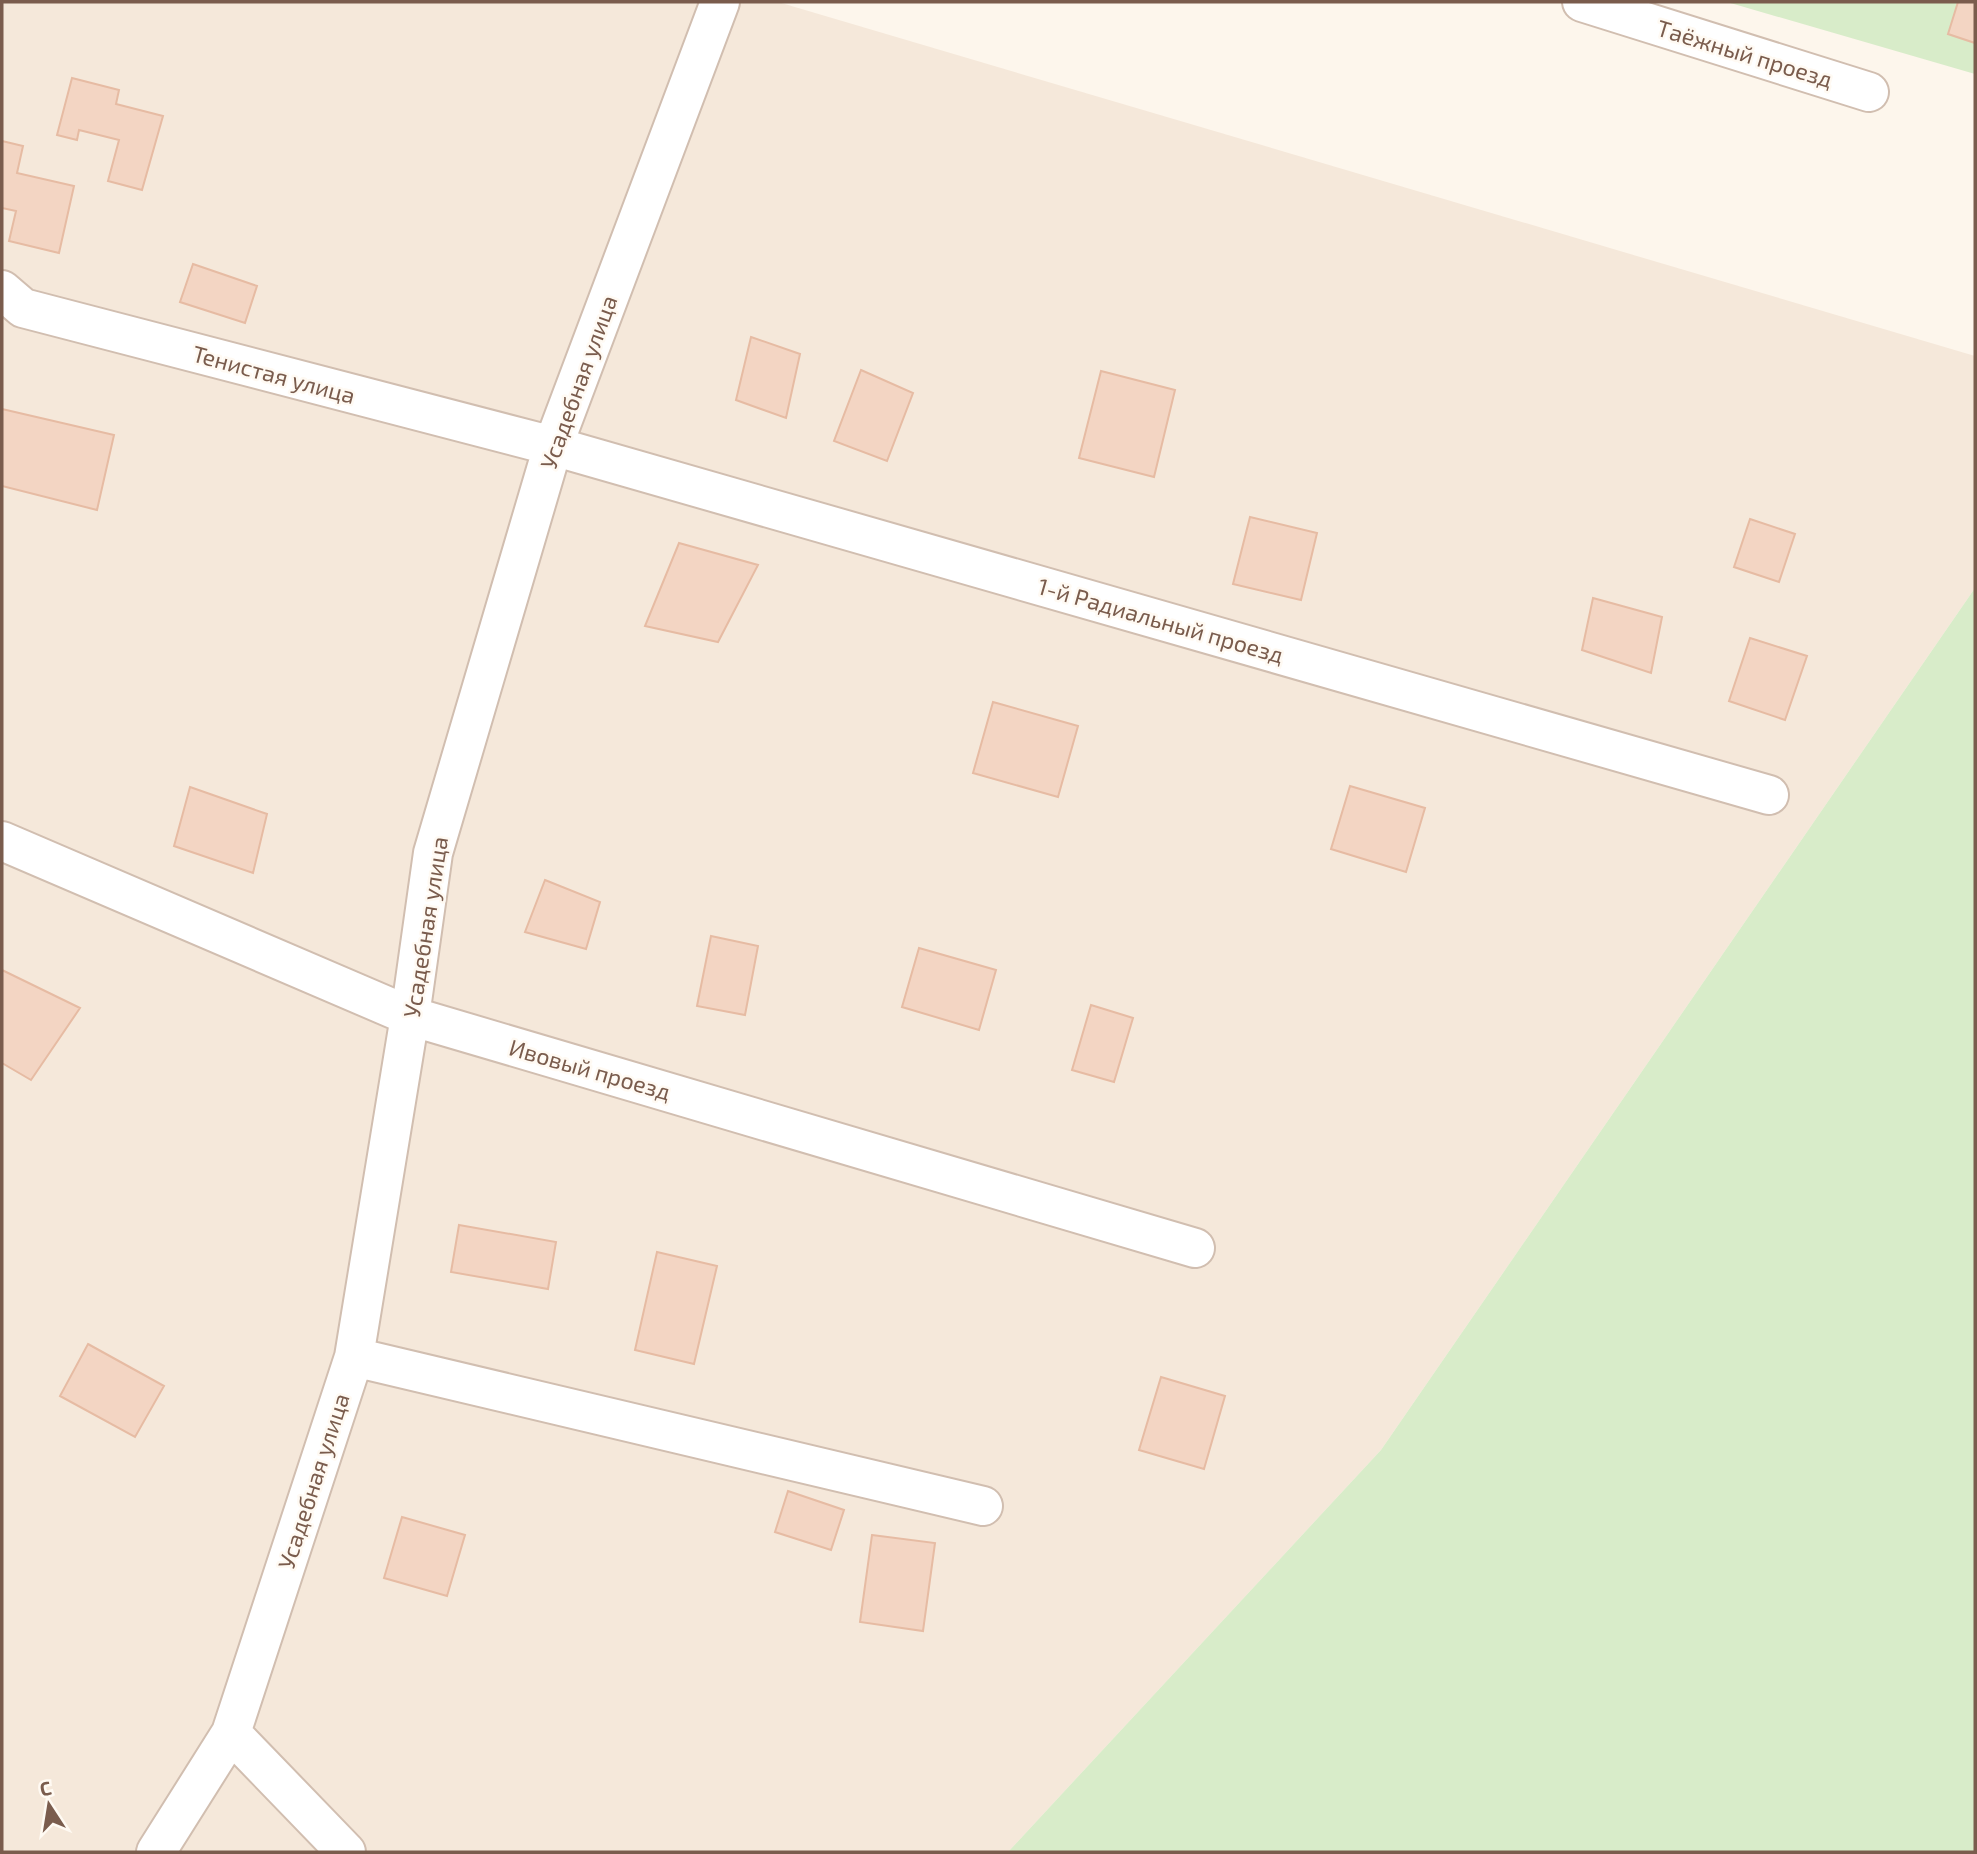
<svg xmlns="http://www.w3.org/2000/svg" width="1977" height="1854" font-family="'Exo 2',sans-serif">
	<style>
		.residential { fill: #f5e8da }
		.green { fill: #d8ecc9 }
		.building { fill: #f3d5c3; stroke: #e6bba3; stroke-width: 2 }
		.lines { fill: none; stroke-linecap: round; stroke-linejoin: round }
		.minor-casing { stroke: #d1beb0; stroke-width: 42 }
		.minor { stroke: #fff; stroke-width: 38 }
		.labels { text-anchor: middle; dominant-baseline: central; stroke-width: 5; stroke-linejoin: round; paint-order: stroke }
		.street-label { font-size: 23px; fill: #7a5c4d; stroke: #fffaf3 }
	</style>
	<rect width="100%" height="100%" fill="#fdf6ec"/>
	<!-- residential -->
	<path class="residential" d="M2,2h776l1197,354v232l-594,862 -373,402h-1006z"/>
	<!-- green -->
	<path class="green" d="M1727,2h248v72z
		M1975,588v1264h-967l373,-402z"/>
	<!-- building -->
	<path class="building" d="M1958,2h17v41l-27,-9z
		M72,78l47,12 -3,14 47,12 -21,74 -34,-9 11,-41 -40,-10 -2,10 -20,-5z
		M2,141l21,5 -6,27 57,13 -15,67 -50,-12 7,-30 -14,-3z
		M193,264l64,22 -12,37 -65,-21z
		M751,337l49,17 -14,64 -50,-18z
		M861,370l52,23 -26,68 -53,-20z
		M1101,371l74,19 -21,87 -75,-19z
		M2,409l112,26 -17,75 -95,-24z
		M1250,517l67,16 -16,67 -68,-16z
		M1750,519l45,15 -16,48 -45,-15z
		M679,543l79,22 -40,77 -73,-16z
		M1593,598l69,19 -11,56 -69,-23z
		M1750,638l57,18 -22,64 -56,-19z
		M993,702l85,24 -20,71 -85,-24z
		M1350,786l75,22 -19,64 -75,-23z
		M190,787l77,27 -14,59 -79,-27z
		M545,880l55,22 -14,47 -61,-17z
		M711,936l47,10 -13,69 -48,-9z
		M919,948l77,22 -17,60 -77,-23z
		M2,970l78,38 -49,72 -29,-17z
		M1091,1005l42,13 -19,64 -42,-12z
		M459,1225l97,17 -8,47 -97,-17z
		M657,1252l60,14 -23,98 -59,-14z
		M88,1344l76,42 -29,51 -75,-41z
		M1161,1377l64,19 -21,73 -65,-19z
		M788,1491l56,19 -13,40 -56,-18z
		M402,1517l63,18 -18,61 -63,-18z
		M872,1535l63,8 -12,88 -63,-9z"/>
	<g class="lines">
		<!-- minor casing -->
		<g class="minor-casing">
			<path id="minor" d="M1582,2l287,90
				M2,290l21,18 530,138 1216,349
				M2,841l408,175 785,232
				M354,1357l629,149
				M231,1733l115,119
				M156,1852l75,-119 123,-376 56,-341 23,-163 120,-407 167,-444"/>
		</g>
		<!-- minor -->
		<use href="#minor" class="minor"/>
	</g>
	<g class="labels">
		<!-- street labels -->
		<g class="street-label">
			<text transform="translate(1745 53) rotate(17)">Таёжный проезд</text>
			<text transform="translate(274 374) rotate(15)">Тенистая улица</text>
			<text transform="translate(578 382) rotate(-70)">Усадебная улица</text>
			<text transform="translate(1161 620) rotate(16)">1-й Радиальный проезд</text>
			<text transform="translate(425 927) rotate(-81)">Усадебная улица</text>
			<text transform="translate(590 1069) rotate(16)">Ивовый проезд</text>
			<text transform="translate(313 1481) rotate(-72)">Усадебная улица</text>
		</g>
	</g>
	<!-- border -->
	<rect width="1977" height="1854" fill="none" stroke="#7a5c4d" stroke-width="7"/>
	<!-- north arrow -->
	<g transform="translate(49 1805) rotate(348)" stroke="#fffaf3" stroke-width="5" paint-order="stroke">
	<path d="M0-5L12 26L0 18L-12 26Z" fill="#7a5c4d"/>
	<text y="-10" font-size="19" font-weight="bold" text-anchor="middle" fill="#7a5c4d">С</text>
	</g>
</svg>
